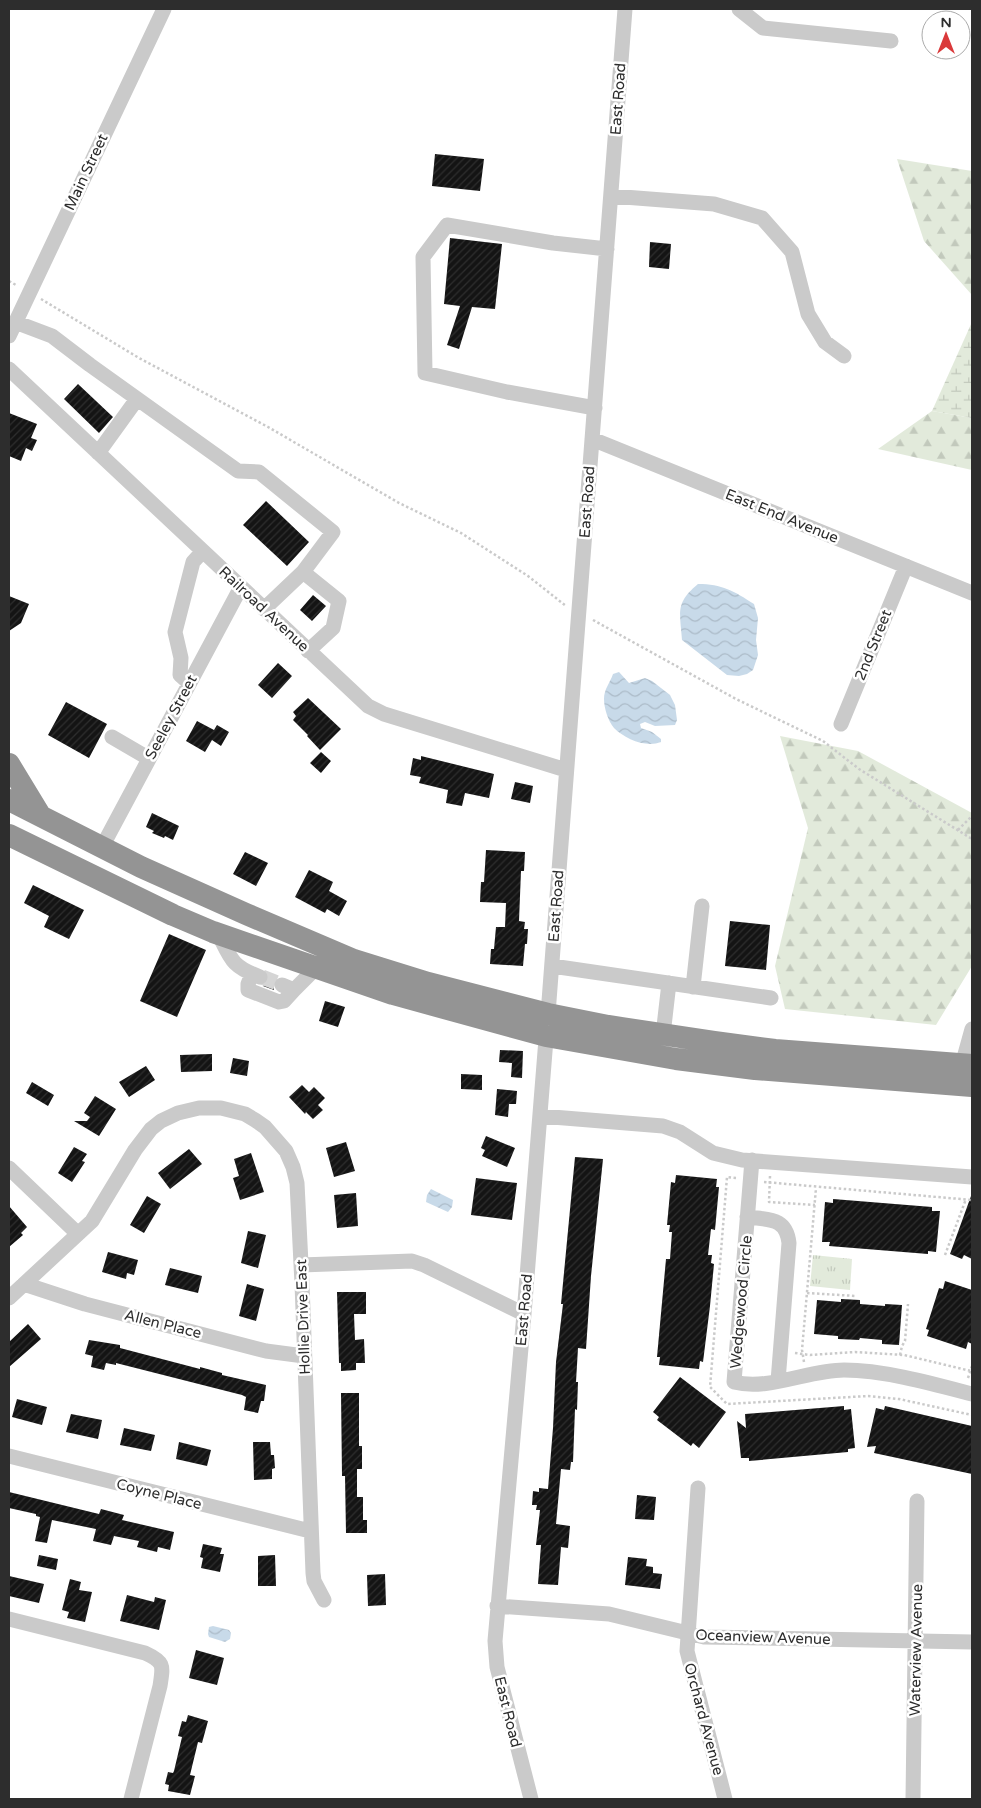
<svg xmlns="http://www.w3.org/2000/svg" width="981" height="1808" font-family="'Varela Round',sans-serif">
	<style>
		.forest { fill: url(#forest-firs) }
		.wetland { fill: url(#wetland-marsh) }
		.park { fill: url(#park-tufts) }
		.water { fill: url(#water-waves) }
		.building { fill: url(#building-hatch) }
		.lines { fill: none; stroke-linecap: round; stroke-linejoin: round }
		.minor-tunnel { stroke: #d5d5d5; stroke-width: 15; stroke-dasharray: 15 8; stroke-linecap: butt }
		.path { stroke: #cacaca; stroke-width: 2.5; stroke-dasharray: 2.5 2.5; stroke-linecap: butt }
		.minor { stroke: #cacaca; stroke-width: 15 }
		.highway { stroke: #949494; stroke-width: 22 }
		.labels { text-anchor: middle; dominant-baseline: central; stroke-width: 5; stroke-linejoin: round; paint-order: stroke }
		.street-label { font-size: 15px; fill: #2d2d2d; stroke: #fff }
	</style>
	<defs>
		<pattern id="forest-firs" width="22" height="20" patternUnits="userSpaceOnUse" patternTransform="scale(1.25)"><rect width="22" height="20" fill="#e2eadb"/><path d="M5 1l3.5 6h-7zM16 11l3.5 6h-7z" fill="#c2c9bc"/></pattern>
		<pattern id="wetland-marsh" width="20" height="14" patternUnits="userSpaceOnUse" patternTransform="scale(1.25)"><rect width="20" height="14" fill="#e2eadb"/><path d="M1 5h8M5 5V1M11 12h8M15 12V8" fill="none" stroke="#c2c9bc"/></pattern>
		<pattern id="park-tufts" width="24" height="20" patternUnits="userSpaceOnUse" patternTransform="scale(1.25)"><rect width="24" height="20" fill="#e2eadb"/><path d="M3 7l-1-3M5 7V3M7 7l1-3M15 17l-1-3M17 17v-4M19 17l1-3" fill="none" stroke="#c2c9bc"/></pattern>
		<pattern id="water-waves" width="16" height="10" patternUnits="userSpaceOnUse" patternTransform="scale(1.25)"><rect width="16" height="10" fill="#c8dae9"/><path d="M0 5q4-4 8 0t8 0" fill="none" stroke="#acbbc8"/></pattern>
		<pattern id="building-hatch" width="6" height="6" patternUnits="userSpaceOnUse" patternTransform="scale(1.25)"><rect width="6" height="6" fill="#141414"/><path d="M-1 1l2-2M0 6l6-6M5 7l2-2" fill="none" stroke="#2e2e2e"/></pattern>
	</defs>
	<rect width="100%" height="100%" fill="#fff"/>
	<!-- forest -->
	<path class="forest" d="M897,159l75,12v124l-48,-54z
		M932,411l40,7v52l-94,-21z
		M780,736l78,15 114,62v153l-36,59 -151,-16 -10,-43 33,-138z"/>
	<!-- wetland -->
	<path class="wetland" d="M972,322v96l-40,-7z"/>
	<!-- park -->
	<path class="park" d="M813,1255l39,4 -2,31 -40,-4z"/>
	<!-- water -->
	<path class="water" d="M698,584c24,0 36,7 56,20l4,14 -2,22 2,15 -5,15 -6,4 -8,2 -12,-1 -45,-35c-2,-28 -7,-37 16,-56z
		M619,672l10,11 16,-5 7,3 18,14 5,10 2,15 -2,5 -20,1 -10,-4 -5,2 1,4 11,4 9,7v3c-15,6 -36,-3 -47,-14 -6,-7 -10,-20 -10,-29 0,-10 6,-16 9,-25z
		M431,1189l22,11 -1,7 -4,5 -22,-10 1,-7z
		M213,1626l16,4 2,3 -1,6 -5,3 -16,-5 -1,-3 1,-7z"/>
	<!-- building -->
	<path class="building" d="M435,154l49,5 -4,32 -48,-5z
		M450,238l52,6 -7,65 -23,-2 -13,42 -12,-4 13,-39 -16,-2z
		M650,242l21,2 -2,25 -20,-2z
		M78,384l35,33 -14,16 -35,-34z
		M9,413l28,11 -6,14 6,2 -5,11 -6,-3 -5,13 -12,-5z
		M266,501l43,41 -22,24 -44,-41z
		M313,595l13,11 -14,15 -12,-11z
		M9,596l20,8 -8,19 -12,8z
		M278,663l14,13 -20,22 -14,-13z
		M308,698l33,31 -21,21 -13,-14 1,-1 -15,-15 3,-4 -3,-4z
		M66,702l41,22 -18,34 -41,-23z
		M197,721l17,9 3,-5 12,7 -8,14 -9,-6 -7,12 -19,-11z
		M321,752l10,9 -10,12 -11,-10z
		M421,756l73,18 -5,24 -24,-5 -3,13 -16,-3 2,-13 -29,-7 2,-6 -11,-2 3,-17 8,2z
		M515,782l18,4 -3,17 -19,-4z
		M152,813l27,13 -6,14 -8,-4 -1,2 -12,-5 2,-2 -8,-4z
		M486,850l39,2 -1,19h-3l-2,50 6,1 -1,7h4l-1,15h-2l-2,22 -33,-2 1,-15h3l2,-22h9l1,-24 -26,-1 1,-20h3z
		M245,852l23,11 -12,23 -23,-12z
		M309,870l24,12 -4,9 18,10 -8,15 -12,-7 -2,4 -30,-16z
		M33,885l51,25 -15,29 -25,-12 5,-11 -25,-13z
		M730,921l40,4 -4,45 -41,-4z
		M169,934l37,16 -29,67 -37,-16z
		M269,978l5,2 -1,6 1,4 -11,-4 3,-2z
		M325,1001l20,6 -7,20 -19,-6z
		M500,1050l23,1 -1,27 -11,-1 1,-14 -13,-1z
		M212,1054v17l-31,1 -1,-17z
		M233,1058l16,3 -2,15 -17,-3z
		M146,1066l9,14 -26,17 -10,-15z
		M461,1074l21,1v15l-21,-1z
		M32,1082l22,13 -6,11 -22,-13z
		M302,1085l7,7 5,-5 11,11 -7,7 5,5 -10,9 -7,-7 -1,2 -16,-17z
		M497,1089l20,2 -1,13h-7l-1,13 -13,-2z
		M95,1096l21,13 -17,27 -25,-15h13l3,-4 -6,-4z
		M486,1136l29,12 -8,19 -25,-11 3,-6 -4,-2z
		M346,1142l9,29 -21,6 -8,-29z
		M74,1147l13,7 -5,7 3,1 -13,20 -14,-9z
		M189,1149l13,15 -32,25 -12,-16z
		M251,1153l13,39 -24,8 -7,-22 6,-2 -5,-17z
		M575,1157l28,2 -12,117 -5,73 -8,-1 -2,34h2l-1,28 -2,-1 -2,53h-2l-1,8 -9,-1 -5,55 14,2 -2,22 -7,-1 -3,38 -20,-1 3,-39h-5l4,-35h-4l1,-5h-5l1,-14 6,1v-4l9,1 5,-61 3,-66 7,-58h-2z
		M676,1175l41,4 -1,8h3l-4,43 -4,-1 -3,26h4l-1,8 3,1 -4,42 -7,56 -3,-1 -1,8 -40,-4 1,-8h-3l9,-98h4l2,-27h-3l1,-7h-3l4,-43 4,1z
		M476,1178l41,5 -5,37 -41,-5z
		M356,1193l2,33 -21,2 -3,-33z
		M147,1196l14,8 -17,29 -14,-8z
		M971,1196l1,1v62l-8,-4 -2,4 -12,-5z
		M833,1199l99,8v4h8l-4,41 -8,-1v3l-99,-8 1,-4h-8l3,-40 8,1z
		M9,1206l18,21 -6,6 2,2 -14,12z
		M248,1231l18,4 -8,33 -17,-5z
		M108,1252l30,8 -4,15 -7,-2 -1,6 -24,-7z
		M170,1268l32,8 -4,17 -33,-8z
		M945,1281l27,9v54l-4,-2 -2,7 -39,-13 2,-6 -3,-1 13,-41 4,1z
		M247,1284l17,5 -8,32 -17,-5z
		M337,1292h29v22h-12l1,26 9,-1 1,24h-9v7l-15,1v-8h-2z
		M841,1299l19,1v4l25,2v-2l17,1 -3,40 -17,-1v-4l-22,-2 -1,2 -21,-1v-3l-24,-2 3,-34 24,2z
		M28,1324l13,15 -32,28v-25z
		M89,1340l31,5v3l80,21v-2l22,6v2l44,10 -2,16h-3l-3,12 -14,-3 2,-13 -4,-2 -126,-32v2l-10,-2 -2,7 -13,-3 2,-11 -8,-2z
		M680,1377l46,35 -27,36 -6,-5 -2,3 -34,-26 2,-3 -6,-5z
		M341,1393h18v53h3v23h-5v28h6v23h4v13h-21l-1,-57h-3z
		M17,1399l30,8 -5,18 -30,-8z
		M844,1406v4l7,-1 4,39 -7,1v3l-99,9v-3h-8l-4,-37 9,7 -1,-14z
		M885,1406l87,20v48l-98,-21 2,-7 -9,1 9,-39 8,2z
		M71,1414l31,6 -4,19 -32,-7z
		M124,1428l31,7 -4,16 -31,-6z
		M179,1442l32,8 -4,16 -31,-7z
		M253,1442h17l1,13h3l1,13 -3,1v10l-18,1z
		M9,1492l90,22 2,-5 23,6 -2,5 52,12 -4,18 -12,-3 -1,5 -20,-5 2,-6 -25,-5 -3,9 -18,-4 3,-12 -44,-9 -5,23 -12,-2 5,-24 -4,-1v-2l-27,-6z
		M637,1495l19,2 -2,23 -19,-1z
		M203,1544l19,4 -2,6h4l-4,18 -19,-4 2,-10 -3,-1z
		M39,1555l19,4 -2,11 -19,-4z
		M275,1555l1,31h-18v-30z
		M628,1557l19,2 -1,7 7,1v6l9,1 -2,15 -35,-4z
		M385,1574l1,31 -18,1 -1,-31z
		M9,1576l35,8 -5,19 -30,-7z
		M70,1579l11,3 -2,8 13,2 -7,30 -18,-4 2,-6 -7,-2z
		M127,1595l27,7 1,-5 11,3 -7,30 -39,-9z
		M196,1650l28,8 -7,27 -28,-7z
		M188,1715l20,6 -6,22 -4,-1 -8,33 5,1 -5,19 -22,-4 1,-6 -4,-1 3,-12 5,1 1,-2 8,-34 -4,-1 4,-15 4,1z"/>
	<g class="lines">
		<!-- minor-tunnel -->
		<path class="minor-tunnel" d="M262,977l20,8"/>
		<!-- path -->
		<path class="path" d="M9,281l7,4
			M41,299l98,59 129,69 131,76 62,30 67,43 38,30
			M593,620l143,79 87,42 36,28 113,70
			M958,830l14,-14
			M770,1176l-1,26 46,3
			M736,1178l-9,-1 -17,210 17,17 141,-8 31,3 73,16
			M764,1182l208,18
			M945,1255l21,-56
			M807,1293l49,3
			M795,1353l15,2 45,-3 49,3 67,16
			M900,1355l2,-9 3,-5 3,-37
			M804,1362l-2,-12 14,-162
			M968,1378l4,-12"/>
		<!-- minor -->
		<path class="minor" d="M739,9l24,19 128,13
			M611,196l103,8 48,14 30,34 16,62 17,28 19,14
			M15,322l37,14 38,29 148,106 21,1 74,60 -30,40
			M9,336l155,-327
			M9,369l359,337 16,8 182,56
			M595,408l-88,-16 -82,-19 -2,-116 24,-32 106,18 54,6
			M592,439l380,154
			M98,453l39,-54
			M264,609l39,-37 36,29 -6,27 -25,23
			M189,683l-9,-8 1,-17 -6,-26 18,-70 10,-11
			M841,724l65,-158
			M112,737l36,21
			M102,847l139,-260
			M218,933c13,26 13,33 42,44
			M552,966l219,32
			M252,974l-4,10v6l31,12 5,-1 10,-11
			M282,985l12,5 22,-22
			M693,987l9,-81
			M663,1035l6,-52
			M962,1065l10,-36
			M540,1116l123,10 17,6 33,21 29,7 230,17
			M752,1160l-18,222c34,9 75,-12 110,-12 40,0 90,14 128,24
			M9,1168l68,65
			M747,1217c22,3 39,0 42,26l-11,138
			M301,1265l111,-4 12,4 100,49
			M24,1284l61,20 181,47 38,5
			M9,1298l83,-77 43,-71 16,-21 10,-8 17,-8 21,-5h22l24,6 10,6 10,7 21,24 7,16 4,16 5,101 11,289 1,8 10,19
			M9,1456l301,75
			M698,1488l-11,163 38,148
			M497,1606l112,8 95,23 268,5
			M9,1619l136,34c20,9 18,13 15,33l-29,113
			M531,1799l-34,-132 -2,-26 29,-327 24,-300 77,-1005
			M913,1799l4,-298"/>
		<!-- highway -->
		<path class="highway" d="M9,764l31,51
			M9,800l132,67 105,47 108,46 74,23 120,31 60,12 106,16 61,8 197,15
			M9,835l164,80 40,17 180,62 153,42 130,23 79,10 217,17"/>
	</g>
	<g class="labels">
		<!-- street labels -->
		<g class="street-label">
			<text transform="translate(618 99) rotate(-86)">East Road</text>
			<text transform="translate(86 172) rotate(-65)">Main Street</text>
			<text transform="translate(587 502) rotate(-86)">East Road</text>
			<text transform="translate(782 516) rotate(22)">East End Avenue</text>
			<text transform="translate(264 609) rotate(43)">Railroad Avenue</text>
			<text transform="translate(873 645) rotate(-68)">2nd Street</text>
			<text transform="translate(171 717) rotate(-62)">Seeley Street</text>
			<text transform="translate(556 906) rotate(-86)">East Road</text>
			<text transform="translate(741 1302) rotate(-85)">Wedgewood Circle</text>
			<text transform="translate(524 1310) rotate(-85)">East Road</text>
			<text transform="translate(303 1317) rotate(-92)">Hollie Drive East</text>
			<text transform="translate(163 1324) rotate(14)">Allen Place</text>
			<text transform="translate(159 1494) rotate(14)">Coyne Place</text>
			<text transform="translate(763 1637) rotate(2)">Oceanview Avenue</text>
			<text transform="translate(916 1650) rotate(-89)">Waterview Avenue</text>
			<text transform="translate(508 1712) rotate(76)">East Road</text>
			<text transform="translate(704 1719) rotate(75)">Orchard Avenue</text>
		</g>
	</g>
	<!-- border -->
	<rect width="981" height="1808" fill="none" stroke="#2d2d2d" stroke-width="20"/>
	<!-- north arrow -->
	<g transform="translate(946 35)"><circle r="24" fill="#ffffff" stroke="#ababab"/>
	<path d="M0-4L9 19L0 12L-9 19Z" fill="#da393a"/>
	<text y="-8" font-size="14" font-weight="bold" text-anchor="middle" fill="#2d2d2d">N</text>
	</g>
</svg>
